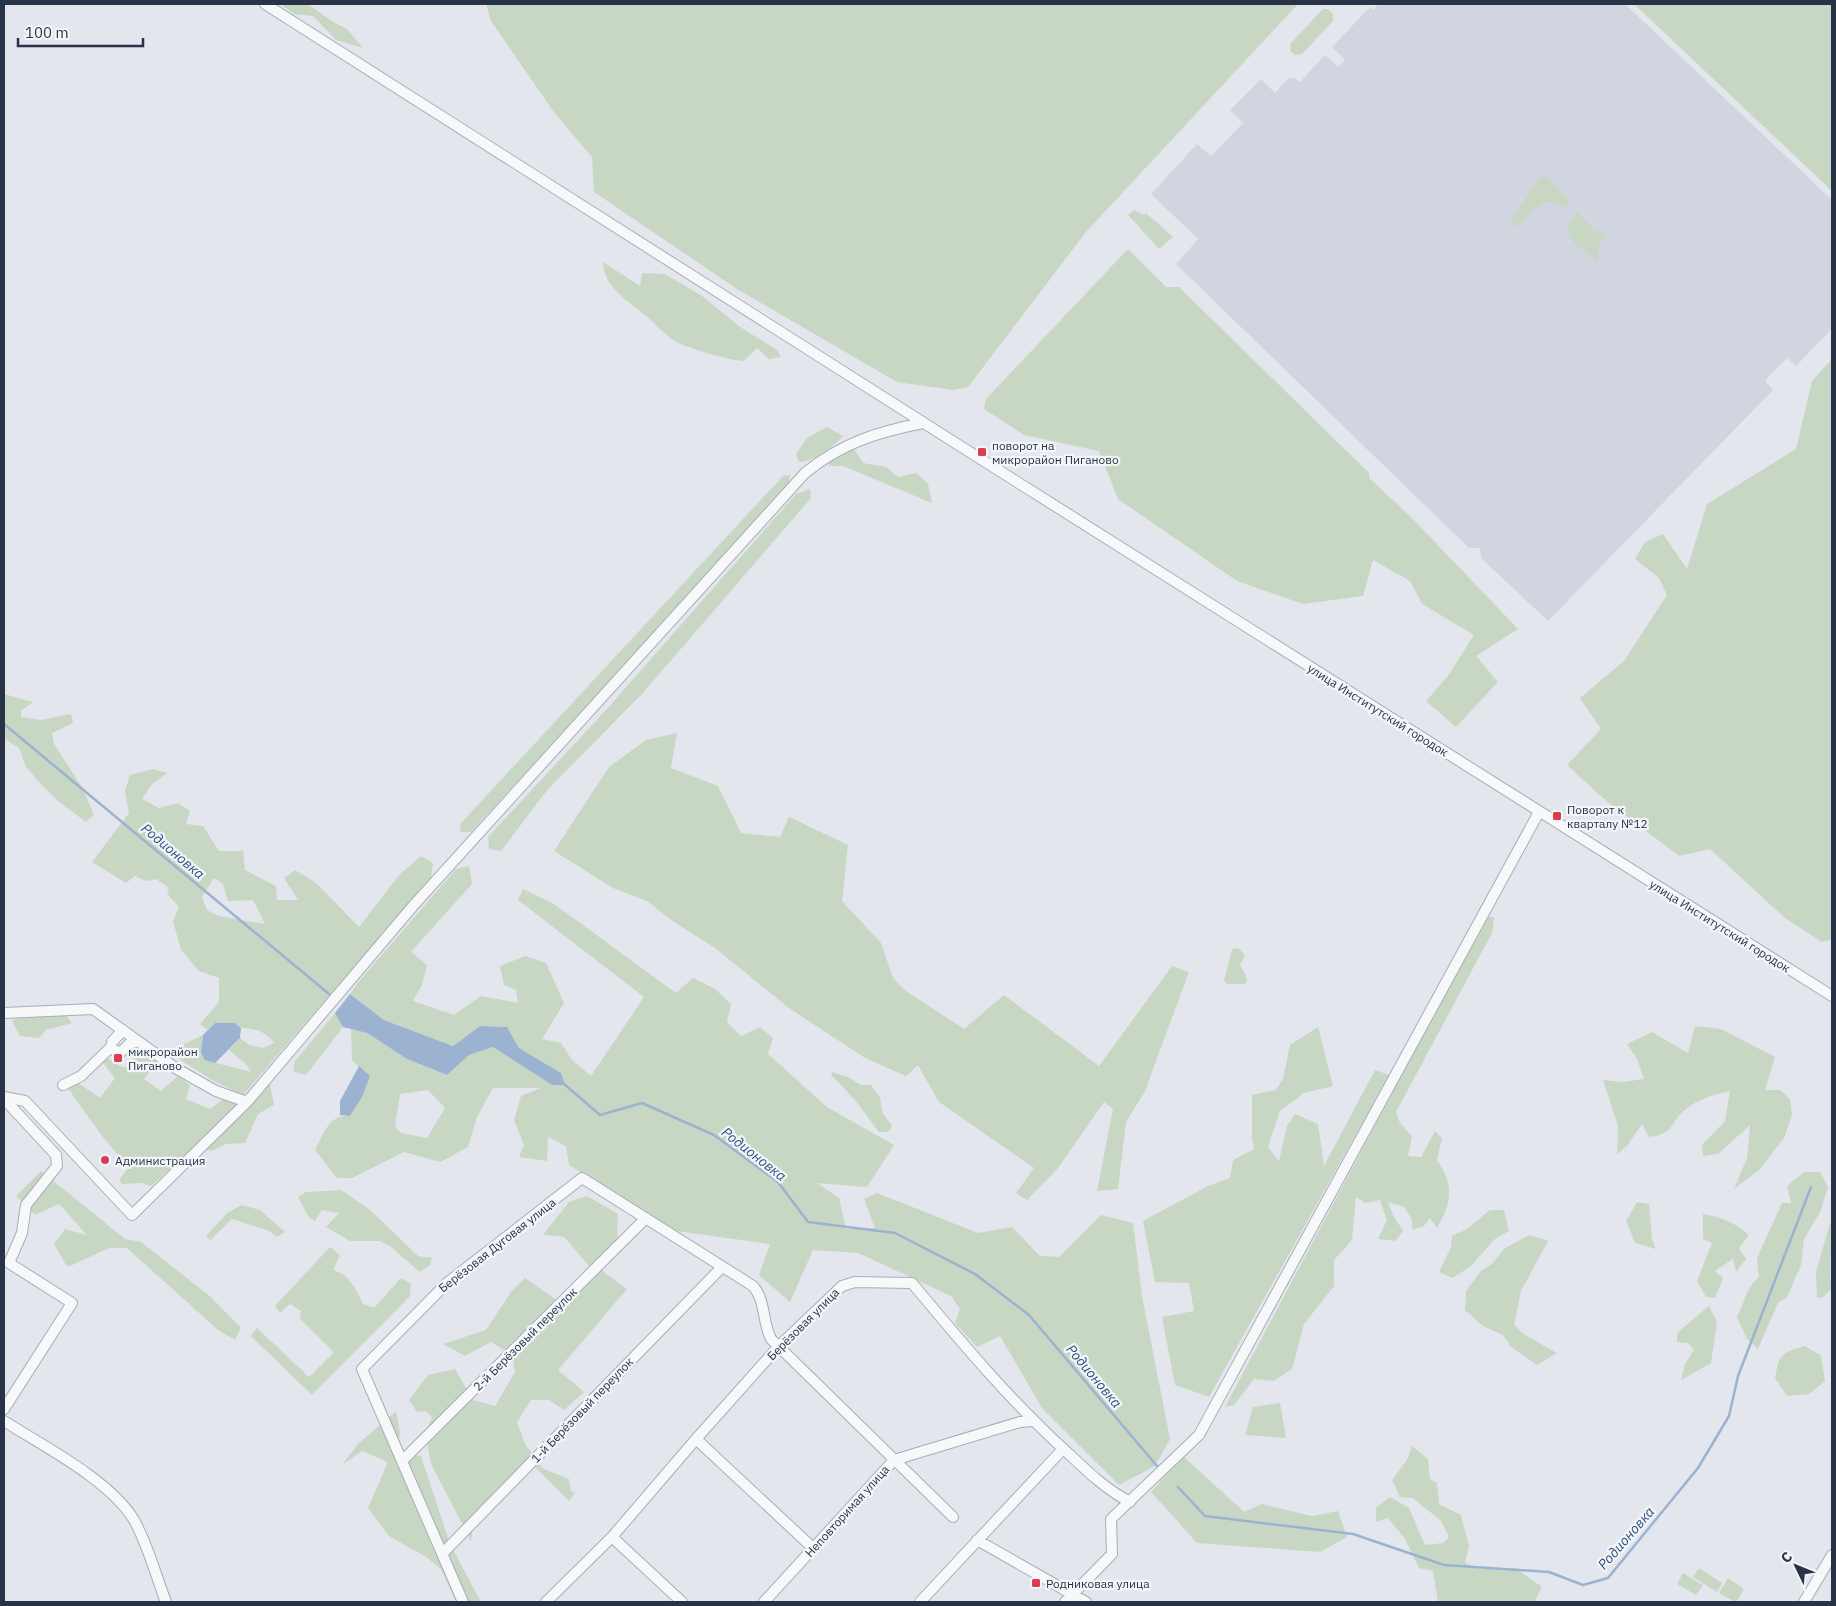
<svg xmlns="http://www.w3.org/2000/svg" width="1836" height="1606" font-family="'IBM Plex Sans',sans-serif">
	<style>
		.built { fill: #d1d5df }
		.green { fill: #c8d7c3; fill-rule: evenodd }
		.water { fill: #9bb3d0 }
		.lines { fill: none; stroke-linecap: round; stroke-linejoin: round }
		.stream { stroke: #9bb3d0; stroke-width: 2.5 }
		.minor-casing { stroke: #a7adb7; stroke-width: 12 }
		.minor { stroke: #f6f8fa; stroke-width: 10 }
		.poi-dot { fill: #dd3c50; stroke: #f3f6f9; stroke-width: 2 }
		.labels { text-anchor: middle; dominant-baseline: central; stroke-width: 4.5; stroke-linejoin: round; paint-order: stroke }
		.poi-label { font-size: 12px; fill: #283347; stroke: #f3f6f9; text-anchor: start }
		.street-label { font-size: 12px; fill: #283347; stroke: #f3f6f9 }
		.water-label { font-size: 14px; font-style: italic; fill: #2e5080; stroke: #f3f6f9 }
	</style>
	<rect width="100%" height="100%" fill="#e3e6ec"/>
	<!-- built -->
	<path class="built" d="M1378,4h247l207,196v129l-36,37 -9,-8 -16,16 -6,7 8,9 -225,231 -67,-63 -1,-10h-11l-293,-284 22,-25 -47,-45 46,-50 14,12 32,-33 -13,-13 31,-31 14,14 14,-15h5l6,4 25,-27 13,12 7,-7 -13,-13 38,-40 4,3z"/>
	<!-- green -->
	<path class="green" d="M280,4h28l25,18 14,7 16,19 -27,-8 -23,-24 -19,-2z
		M486,4h812l-212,228 -118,155 -15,3 -56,-8 -160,-93 -143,-97 -2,-35 -39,-46 -62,-90z
		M1634,4h198v187z
		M1323,9h5l5,5v7l-31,33 -7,1 -5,-5 1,-7z
		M1547,177l21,22 1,9 -21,-7 -14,8 -16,18 -8,-5 29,-44z
		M1134,210l10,5 2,-2 27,24 -14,12 -31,-34z
		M1577,212l17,18 12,4 -6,11 -3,18 -10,-11 -12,-7 -9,-18z
		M1128,249l38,38h13l190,186v5l42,39 107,112 -42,27 22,26 -42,45 -30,-26 22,-25 26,-41 -52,-31 -12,-23 -37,-21 -10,36 -60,8 -66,-23 -119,-82 -19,-48 -75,-16 -40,-26 2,-10z
		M603,262l37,24 2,-13 23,1 37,22 38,31 37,23 4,7 -12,2 -12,-11 -13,13c-16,-1 -58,-13 -71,-21 -10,-7 -19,-18 -29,-26 -18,-14 -40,-27 -41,-52z
		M1832,359v580l-10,3 -37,-24 -75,-69 -31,7 -75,-57 -37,-34 34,-36 -21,-31 44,-37 43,-66 -8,-17 -24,-19 10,-17 18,-8 24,35 20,-65 89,-55 16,-68z
		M827,427l16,9c-10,11 -28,25 -44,26l-3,-8 11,-16z
		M853,447l10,16 23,4 12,10 18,-4 12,11 4,19 -89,-37h-14l2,-8z
		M790,475l-2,13 -317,344h-11l1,-9 322,-347z
		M810,489l1,9 -169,196 -94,95 -47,62 -12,-2 -1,-12 118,-127 190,-216z
		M4,694l29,8 -12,9v6l20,3 30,-6 2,9 -21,10 2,11 29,45 11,26 -8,7 -27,-20 -20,-20 -13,-15 -7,-19 -15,-9z
		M677,733l-6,35 47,18 23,47 39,4 9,-20 59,28 -6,56 39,42 12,35 13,13 58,38 40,-34 95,71 73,-100 17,6 -44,119 -19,31 -8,67 -21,2 16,-82 -9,-7 -46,66 -31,32 -11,-7 18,-25 -95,-66 -21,-37 -12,11 -41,-18 -76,-50 -74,-60 -41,-26 -27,-21 -34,-13 -59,-37 55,-84 37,-27z
		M153,769l14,4 -15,11 -10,15 17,9 19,-5 12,8 -4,13 17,2 16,25h24l2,19 31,16 1,14h21l-14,-22 11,-8 21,13 43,44 41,-53 21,-18 12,7 -2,15 -188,217 -31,-15 -33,-21 5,-15 19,-9 -2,18 4,7 46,12 -5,-8 -17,-14 11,-12 9,7 14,3 11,-5c-7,-11 -20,-15 -33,-15l-6,-5h-20l-7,7 -8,-6 19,-22v-24l-20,-7 -18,-21 -8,-29 6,-14 -12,-13 2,-6 -13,-9 -10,2 -11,-5 -9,7 -34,-21 37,-49 -4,-22 5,-16zM214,878l9,6 5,17 25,-1 12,24 -46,-8 -12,-6 -5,-13z
		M469,866l3,18 -61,68 16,13 -5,20 -9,16 41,14 27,-19 37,7 -2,-13 -12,-5 -4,-19 25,-10 21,7 18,40 -22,36 19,4 11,17 19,16 53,-79 -126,-97 5,-11 31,15 122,89 17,-15 22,11 16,15 -4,18 14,14 19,-9 13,11 -5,16 59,53 67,38 -27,42 -50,-4 22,15 7,31 29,-1 -11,-29 13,-6 101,40 34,-6 28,29 19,1 42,-42 32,8 9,73 28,143 -15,27 -36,19 -77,-77 -42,-72 -23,11 -22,-24 5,-14 -9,-13 -93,-43 -45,-3 -23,52 -31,-27 11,-31 -100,-14 -101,-65 -3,-19 -18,-9 -1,24 -28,-4 5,-12 -10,-25 7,-24 20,-8h-48l-16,29 -9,30 -28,15 -36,-10 -52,26h-15l-22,-28c9,-16 14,-36 35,-34l20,-39 -18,-17 -1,-31 16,4 40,26 40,16 22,-20 24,-8 59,38 9,-12 -42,-25 -12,-21 -27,-1 -27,20 -69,-26 -34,-26 11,-15 95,-110zM428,1090l17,18 -18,30 -26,-5 -6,-7 5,-32z
		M1486,917h8l-2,16 -96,179 4,11 12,13 -4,20 13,1 14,-26 7,7 -5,22c17,25 15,42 0,68l-7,-10 -6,8 -12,4v-11l-8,-12 -16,-5 5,13 10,16 -8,10 -17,-2 9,-19 -7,-20 -15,3 -9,-6 -4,43 -18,20v26l-30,38 -12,45 -18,12 -20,-2 -20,26 -9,2z
		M1238,948l7,7 -5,10 6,10 1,7 -3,2h-17l-3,-3 8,-32z
		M335,1013l8,14 -37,48 -13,-4 2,-10z
		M66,1015l6,8 -26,7 -7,8 -19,-2 -8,-15 9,-5z
		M1695,1026l26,3 54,28 -10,33h15l10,9 2,16 -8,23 -25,32 -25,19 13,-31 3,-33 -32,29 -15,2 -1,-11 23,-24 5,-30c-15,3 -32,8 -45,19 -16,13 -10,24 -36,27l-7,-13 -15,22 -10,8 1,-28 -15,-46 20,2 21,-3 -7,-20 -10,-15 25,-12 36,21z
		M1318,1027l15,59 -29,7 -24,18 -12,36 11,14 8,-35 8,-12 23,10 6,42 51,-96 14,5 -180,322 -34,-12 -13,-68 32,-6 -5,-28 -34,-1 -12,-61 65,-35 22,-8 3,-18 21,-11 -2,-12v-42l24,-5 7,-11 7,-34z
		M140,1051l17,10 -13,18 17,12 17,-15 12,9 -4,14 24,10 16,-12 22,9 22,-23 4,22 -16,9 -13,29 -19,1 -14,7 -18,-4 -43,39 -9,-3 -20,1 -3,-4 10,-13 -27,-31 -35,-49 4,-9 29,20 15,-20 -15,-19 5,-3 13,9 9,3z
		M832,1072l16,5 13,8h10l9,12 2,15 10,14 -4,6h-9l-24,-32 -24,-25z
		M41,1171l84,68 16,3 70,55 30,31 -6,12 -17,-10 -91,-82h-18l-39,18 -4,-1 -12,-21 11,-15 22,6 -28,-31 -24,11 -19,-19z
		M1804,1172h16l8,15 -8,25 -16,27 -3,26 -14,32 -9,6 -20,46 -11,-10 -10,-22c8,-14 9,-30 22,-40l-2,-19 25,-55h9l-4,-17z
		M341,1190l28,19 49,47 14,2 -2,7 -10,7 -29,-25 -11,-6h-30l-24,-14 13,-14 -17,-3 -7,11 -7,-5 -10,-19 8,-5z
		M587,1196l31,18 -1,25 -18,26 5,7 23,17 -69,81 26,22 -20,18 -15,-10h-18l-14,22 8,22 17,24 27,11 2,12 4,2 -6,8 -38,-38 -58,61 -2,17 -40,-77 -5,-30 6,-17 -6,-6 -9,1 -8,-12 19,-25 27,-6 18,31 22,6 20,-34 -3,-17 -21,-13 -26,14 -22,-12 43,-14 25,-38 14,-14 33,23 32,-34 -26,-30 -21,-2 26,-33z
		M1637,1202l12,2 3,35 4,10 -21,-6 -9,-22z
		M242,1205l18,5 25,22 -8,5 -8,-6 -37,-12 -22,21 -4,-4 21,-23z
		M1490,1210h14l5,21 -14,8 -25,28 -18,11 -13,-6 12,-25 1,-11 15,-7z
		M1703,1214c19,3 32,9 46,21l-10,13 7,11 -10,13 -3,-13 -18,12 8,7 -8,20 -9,-1 -9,-16 15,-38 -9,-4z
		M1830,1223l2,1 -2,52 2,13 -9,8 -6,1 -1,-26z
		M1530,1235l18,6 -27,50 -7,34 11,10 32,18 -20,12 -26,-18 -8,-12 -20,-9 -18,-16 1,-19 15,-20 11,-7 13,-16z
		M330,1247l10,8 -7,15c18,6 22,18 30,34l11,4 27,-30 10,6 -1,12 -98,99 -61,-59 6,-8 52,49 25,-25 -34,-33 1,-8 -11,-7 -10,9 -5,-7z
		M1709,1306l8,16 -6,41 -30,17 4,-16 9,-14 -6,-7 -11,-1v-9z
		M1804,1346l17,9 4,26 -16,13 -22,2 -12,-18c4,-24 7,-25 29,-32z
		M1280,1403l6,35 -41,-3 8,-28z
		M396,1411l4,22 -3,20 24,3 29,88 31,58h-25l-15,-33 -15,-12 -37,-21 -21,-28 20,-46 -26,-11 -20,14 16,-21z
		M1412,1446l16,13 2,20 7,4 2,21 22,11 8,31 -4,17 17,6 33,-1 27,19 -6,12 1,3h-99l-5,-31 -14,-3 -14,-29 -17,-21 -12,4v-14l14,-11 19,11 16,37 18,-2 6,-6 -8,-16 -28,-23 -13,-1 -8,-17 15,-20z
		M1183,1456l61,56 18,-8 50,12 26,-5 9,26 -27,15 -123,-9 -46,-51z
		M1699,1568l23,15 -5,9 -24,-15z
		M1683,1573l20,12 -7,10 -19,-11z
		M1728,1578l16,11 -8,13 -17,-9z"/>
	<!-- water -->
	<path class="water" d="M350,994l34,26 69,26 27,-20 27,1 12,21 42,25 4,12h-13l-59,-38 -24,8 -22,20 -40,-16 -40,-26 -24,-6 -8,-14z
		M215,1023h20l6,5 -1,10 -25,25 -10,-3 -4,-7 2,-18z
		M359,1066l11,10 -8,21 -12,19 -10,-1v-14z"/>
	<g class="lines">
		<!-- stream -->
		<path class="stream" d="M4,724l325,270
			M564,1084l36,31 42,-12 72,32 64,47 30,40 87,11 80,41 54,41 128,151
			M1178,1487l27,29 148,18 91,31 105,7 34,13 25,-7 90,-110 31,-52 9,-40 73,-189"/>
		<!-- minor casing -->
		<g class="minor-casing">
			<path id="minor" d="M265,4l692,440 875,552
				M4,1013l89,-4 84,60 39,22 31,11 166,-196 392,-433c37,-30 72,-41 118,-50
				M123,1030l-11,12 -1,5 4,4 6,1 8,-8 9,-3
				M63,1085l18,-9 30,-29
				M4,1097l21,4 107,114 115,-113
				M4,1099l52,56 1,11 -31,39 -4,28 -13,30 63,40 -68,106
				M4,1421c39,25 106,59 130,99 14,25 22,56 32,82
				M696,1439l117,109
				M403,1460l243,-242
				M612,1537l70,65
				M977,1540l109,62
				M442,1554l280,-287
				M463,1602l-101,-233 85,-86 135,-105 171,108c13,15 9,35 18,53l182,178
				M546,1602l66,-65 84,-98 83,-93 63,-60 13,-4 57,1c50,60 100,120 158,172 19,18 37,35 60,47
				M764,1602l130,-142 126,-38 13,-1
				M920,1602l143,-153
				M1065,1602l47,-48 -1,-35 88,-84 340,-623
				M1804,1602l28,-47"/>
		</g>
		<!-- minor -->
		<use href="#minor" class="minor"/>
	</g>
	<!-- markers -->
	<g class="poi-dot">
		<rect x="977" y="447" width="10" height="10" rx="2.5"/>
		<rect x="1552" y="811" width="10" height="10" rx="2.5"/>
		<rect x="113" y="1053" width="10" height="10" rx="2.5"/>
		<circle cx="105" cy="1160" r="5"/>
		<rect x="1031" y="1578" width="10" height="10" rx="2.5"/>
	</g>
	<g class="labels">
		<!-- poi labels -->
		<g class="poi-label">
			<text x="992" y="445">поворот на<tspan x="992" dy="14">микрорайон Пиганово</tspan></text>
			<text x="1567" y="809">Поворот к<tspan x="1567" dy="14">кварталу №12</tspan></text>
			<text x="128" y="1051">микрорайон<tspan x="128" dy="14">Пиганово</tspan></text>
			<text x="115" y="1160">Администрация</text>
			<text x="1046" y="1583">Родниковая улица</text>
		</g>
		<!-- street labels -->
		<g class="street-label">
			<text transform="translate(1378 710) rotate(32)">улица Институтский городок</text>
			<text transform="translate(1720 926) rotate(32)">улица Институтский городок</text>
			<text transform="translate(497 1245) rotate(-38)">Берёзовая Дуговая улица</text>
			<text transform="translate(803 1324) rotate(-45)">Берёзовая улица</text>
			<text transform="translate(525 1339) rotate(-45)">2-й Берёзовый переулок</text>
			<text transform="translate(582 1410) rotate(-46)">1-й Берёзовый переулок</text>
			<text transform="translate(847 1511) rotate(-48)">Неповторимая улица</text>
		</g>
		<!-- water labels -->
		<g class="water-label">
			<text transform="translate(173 851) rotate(40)">Родионовка</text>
			<text transform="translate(754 1154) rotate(38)">Родионовка</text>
			<text transform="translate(1094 1376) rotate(50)">Родионовка</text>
			<text transform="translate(1626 1538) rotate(-49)">Родионовка</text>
		</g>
	</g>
	<!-- border -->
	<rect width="1836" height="1606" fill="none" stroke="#283347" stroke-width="10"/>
	<!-- north arrow -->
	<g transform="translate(1796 1566) rotate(313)" stroke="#f3f6f9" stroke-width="4" paint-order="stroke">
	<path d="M0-4L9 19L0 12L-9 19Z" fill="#283347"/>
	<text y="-8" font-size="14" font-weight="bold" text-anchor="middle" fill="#283347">С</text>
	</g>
	<!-- scale -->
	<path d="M18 38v8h125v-8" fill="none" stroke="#283347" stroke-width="2.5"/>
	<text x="25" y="38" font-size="15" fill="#283347" stroke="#f3f6f9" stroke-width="4" paint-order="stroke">100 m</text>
</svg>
